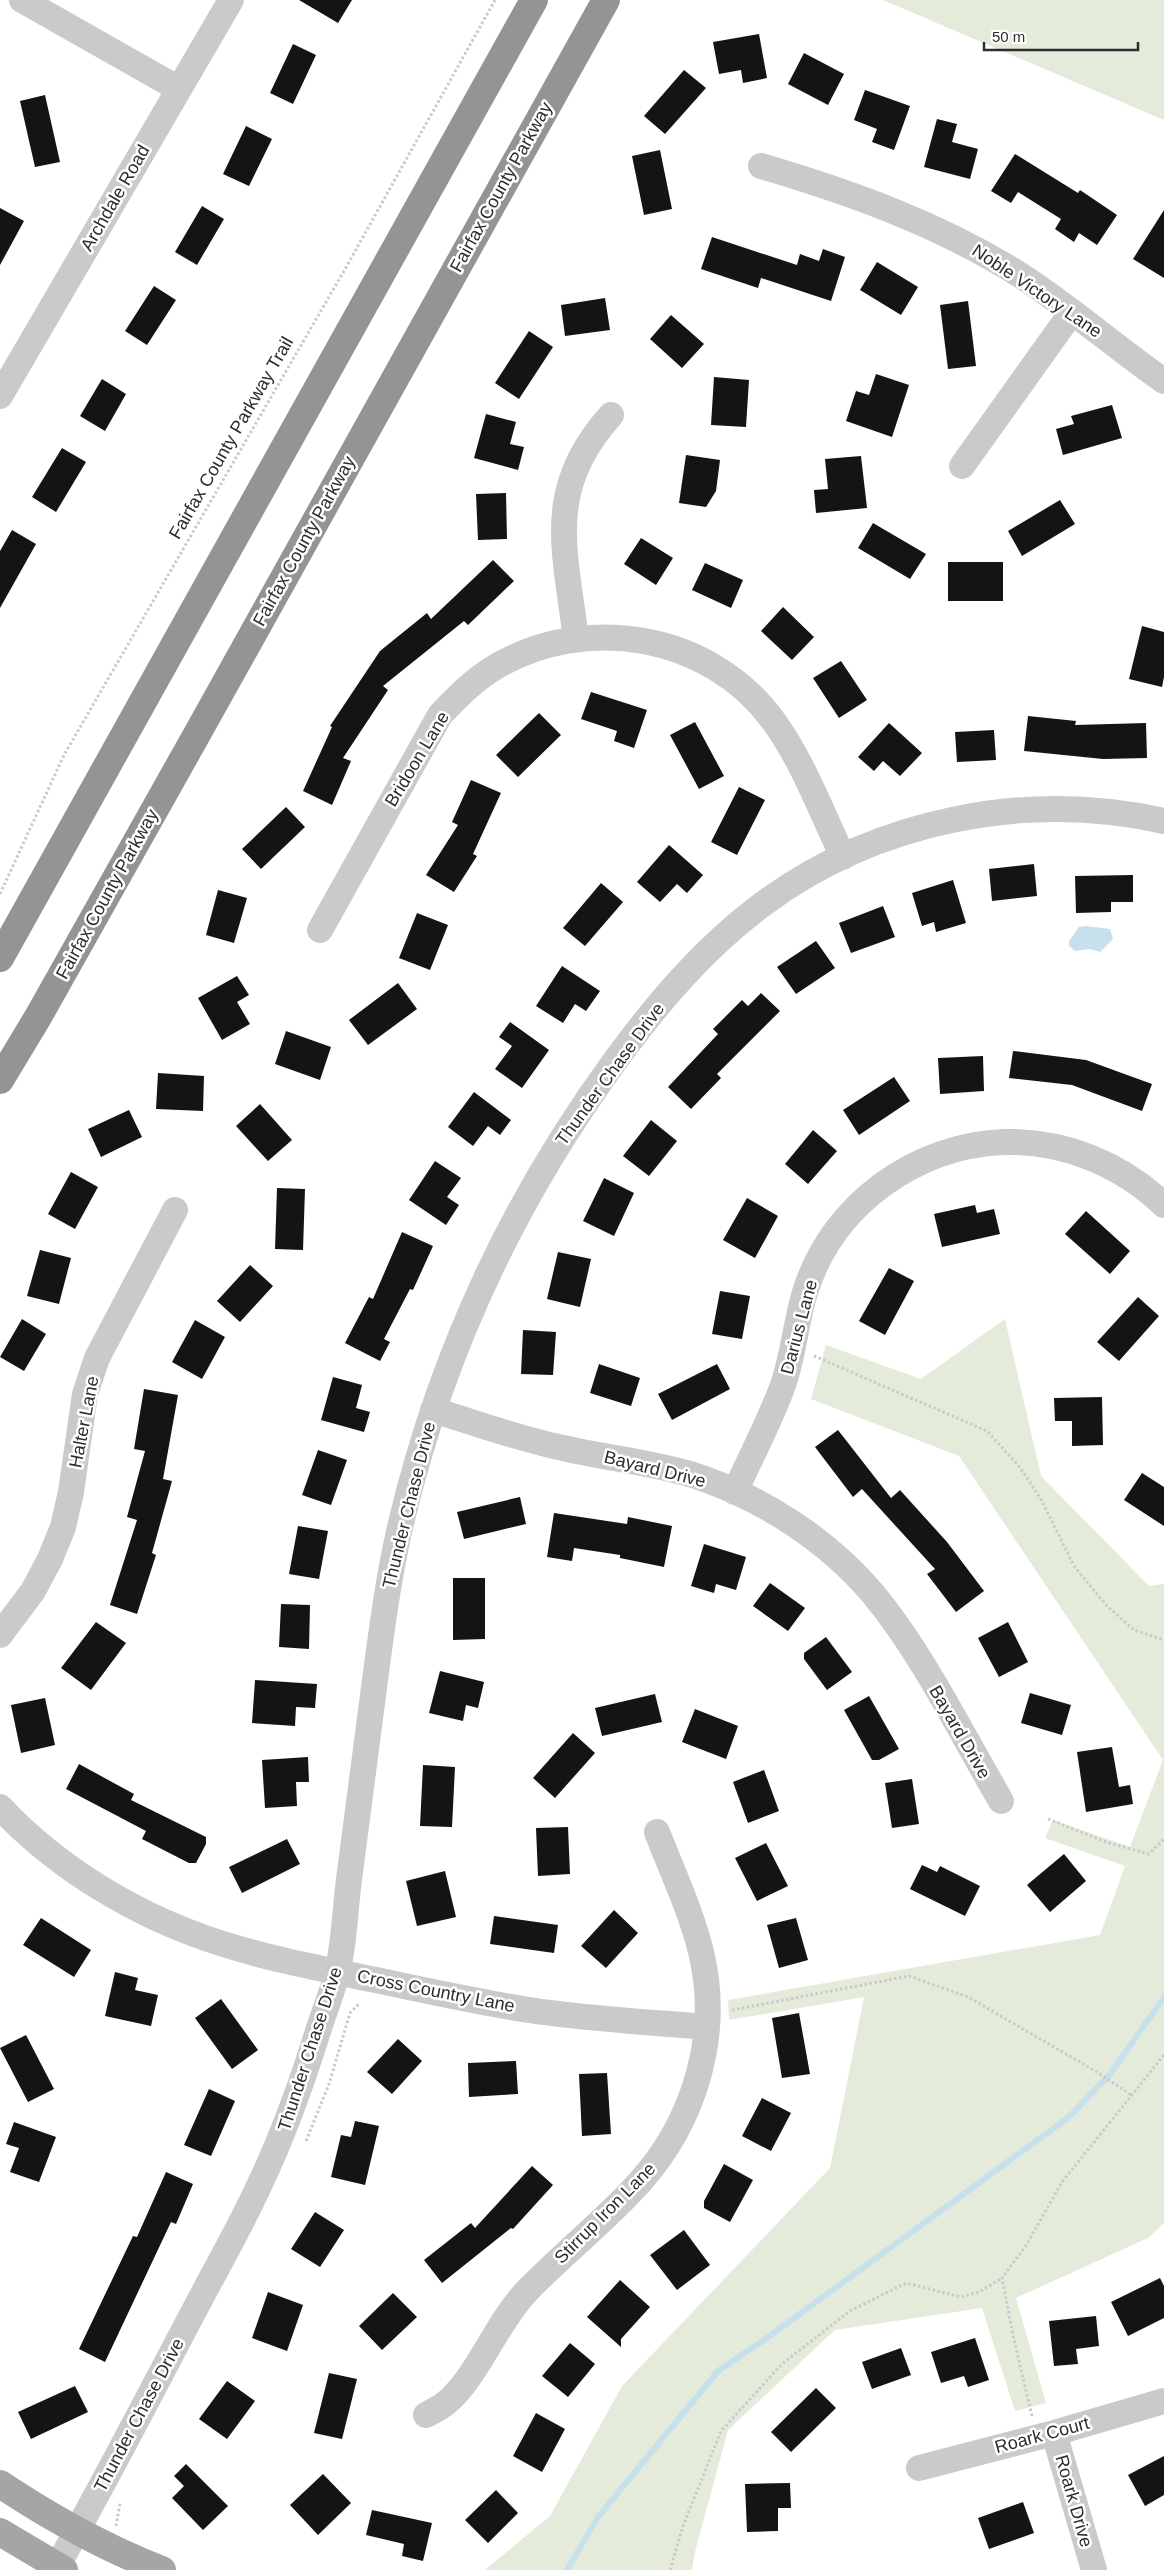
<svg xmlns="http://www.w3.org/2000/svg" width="1164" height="2570" font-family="Arial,sans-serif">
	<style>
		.green { fill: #e5ebdb }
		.water { fill: #c6e0ec }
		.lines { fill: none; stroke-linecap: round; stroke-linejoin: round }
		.stream { stroke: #c6e0ec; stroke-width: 6 }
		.building { fill: #141414 }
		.path { stroke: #cacaca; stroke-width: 3; stroke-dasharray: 2.5 2.5; stroke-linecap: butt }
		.minor { stroke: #cacaca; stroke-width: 26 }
		.major { stroke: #a5a5a5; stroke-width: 28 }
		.highway { stroke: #949494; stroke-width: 28 }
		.labels { text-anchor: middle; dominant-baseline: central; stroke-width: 5; stroke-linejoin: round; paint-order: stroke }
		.street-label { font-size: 18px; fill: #2d2d2d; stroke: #fff }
	</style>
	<rect width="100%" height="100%" fill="#fff"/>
	<!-- green -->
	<path class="green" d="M883,0h281v120z
		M1005,1319l36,157 108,110 15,-2v639l-16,15 -132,60 30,105 -31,8 -33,-103 -147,22 -107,100 -33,122 -3,18h-207l65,-54 72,-130 208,-218 34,-171 -135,23 -1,-20 372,-65 25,-69 -80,-28 8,-18 77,27 33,-87 -204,-304 -148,-57 15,-54 95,34z"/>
	<!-- water -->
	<path class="water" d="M1086,926l24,3 3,10 -13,13 -10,-3 -15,2 -6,-5v-5l10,-14z"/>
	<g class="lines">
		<!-- stream -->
		<path class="stream" d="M567,2570l31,-53 120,-146 53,-36 298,-218 42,-44 53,-76"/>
	</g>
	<!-- building -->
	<path class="building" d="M299,0h53l-14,23z
		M759,34l8,44 -24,5 -2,-13 -22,4 -6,-32z
		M293,44l23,11 -23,49 -23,-11z
		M804,53l40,21 -16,31 -40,-21z
		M684,70l22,18 -41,46 -21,-18z
		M865,90l45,16 -16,44 -22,-8 5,-13 -23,-9z
		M45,95l15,67 -25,5 -15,-66z
		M937,119l20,5 -5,18 26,7 -8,30 -46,-12z
		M246,126l26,13 -23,47 -26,-12z
		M660,150l12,59 -28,6 -12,-59z
		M1015,154l63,39 2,-3 37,25 -20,30 -18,-12 -5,9 -19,-13 6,-10 -43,-27 -7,11 -20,-12z
		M202,206l22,13 -27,46 -22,-13z
		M0,208l24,13 -24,44z
		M1164,210v68l-31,-19z
		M712,237l85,28 3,-11 19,7 4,-12 22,8 -14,44 -70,-23 -3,10 -57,-19z
		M877,262l41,25 -17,28 -41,-25z
		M154,286l22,14 -29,45 -22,-14z
		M605,298l5,32 -45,6 -4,-31z
		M968,301l8,65 -28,3 -8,-64z
		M671,315l33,29 -22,24 -32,-29z
		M529,331l24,16 -34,52 -24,-16z
		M876,374l33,11 -17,52 -46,-16 10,-30 13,4z
		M714,377l35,3 -3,47 -35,-2z
		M102,379l24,15 -21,37 -25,-15z
		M1112,405l10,33 -59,17 -7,-26 18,-5 -3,-8z
		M486,414l30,8 -6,22 14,3 -6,23 -44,-12z
		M62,448l24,14 -30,50 -24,-15z
		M686,455l34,5 -4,31 -10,16 -27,-4z
		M861,456l6,52 -51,5 -2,-23 14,-1 -3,-30z
		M506,493l1,46 -29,1 -2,-46z
		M1060,500l15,24 -53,32 -14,-25z
		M873,523l53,31 -16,25 -52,-31z
		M12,530l24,14 -36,64v-57z
		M641,538l32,20 -17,27 -32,-21z
		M493,560l21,21 -46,44 -4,-4 -81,65 5,4 -45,68 8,3 -19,44 -29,-14 29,-64 -2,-1 50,-75 47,-38 4,6z
		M948,562h55v39h-55z
		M705,563l38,17 -12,28 -39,-18z
		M783,607l31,30 -22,23 -31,-29z
		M1142,626l22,6v45l-2,10 -33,-8z
		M841,661l26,39 -28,18 -26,-40z
		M591,692l56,18 -13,38 -20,-7 3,-10 -36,-12z
		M539,713l22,22 -43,42 -22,-22z
		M1028,716l48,5 -1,4 71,-2 1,35 -44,1 -79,-8z
		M695,722l29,54 -25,13 -29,-54z
		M889,723l33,30 -22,23 -17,-15 -9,10 -16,-14z
		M994,730l2,30 -39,2 -2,-30z
		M471,780l30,13 -28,61 4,2 -23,36 -28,-17 32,-50 -6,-3z
		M739,787l26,13 -28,55 -26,-13z
		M286,807l19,20 -44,42 -19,-20z
		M669,845l34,30 -16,18 -10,-9 -17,18 -23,-20z
		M1034,864l3,32 -45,5 -3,-32z
		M1133,875v27h-22v10l-35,1 -1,-37z
		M953,880l13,43 -30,9 -2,-10 -12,4 -10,-33z
		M601,883l22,19 -38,44 -22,-18z
		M218,890l29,8 -13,45 -28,-8z
		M883,906l12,31 -44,16 -12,-30z
		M417,913l31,12 -18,45 -31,-12z
		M816,941l19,27 -39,26 -19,-27z
		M562,966l38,25 -14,20 -11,-7 -12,19 -27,-17z
		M237,976l12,19 -12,7 13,22 -28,16 -24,-42z
		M398,983l19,26 -49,36 -19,-25z
		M761,993l19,18 -63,63 4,4 -30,31 -23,-22 50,-53 -5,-5 29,-29 6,6z
		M510,1022l39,28 -27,38 -27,-19 17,-23 -13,-9z
		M286,1031l45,16 -11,33 -45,-16z
		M1013,1051l73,9 66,24 -10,27 -70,-26 -63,-7z
		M983,1056l1,35 -44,3 -2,-36z
		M158,1073l46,3 -1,35 -47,-2z
		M894,1077l16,24 -51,34 -16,-25z
		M474,1092l37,28 -11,15 -12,-9 -15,20 -25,-19z
		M260,1104l32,36 -24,21 -32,-35z
		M129,1110l13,27 -41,20 -13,-28z
		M651,1120l26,21 -28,35 -26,-20z
		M813,1130l24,21 -29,33 -23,-20z
		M435,1161l26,17 -14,19 12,8 -13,20 -37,-25z
		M71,1172l27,15 -23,42 -27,-15z
		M604,1178l30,15 -20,43 -31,-15z
		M277,1188l28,1 -2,61 -28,-1z
		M747,1198l31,18 -23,42 -32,-18z
		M975,1205l2,8 17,-4 6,25 -58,13 -8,-33z
		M1086,1211l44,40 -20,23 -45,-40z
		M402,1232l31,14 -20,44 -3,-1 -26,50 6,3 -10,19 -35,-18 24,-46 4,2z
		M40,1250l31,8 -12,46 -32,-8z
		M558,1252l33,7 -11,48 -33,-8z
		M250,1265l23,21 -33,36 -23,-21z
		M889,1268l25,13 -29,54 -26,-14z
		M720,1291l30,5 -8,43 -30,-5z
		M1138,1297l21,19 -40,45 -22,-19z
		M22,1319l24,15 -22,37 -24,-14z
		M195,1320l30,17 -23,42 -30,-17z
		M523,1330l33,2 -3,43 -32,-1z
		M599,1364l41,14 -9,28 -41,-13z
		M717,1364l13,25 -58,31 -14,-26z
		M333,1377l29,8 -6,23 14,4 -6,20 -43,-12z
		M144,1389l34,6 -15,84 9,2 -20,72 4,2 -19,59 -27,-9 27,-85 -10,-3 18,-66 -11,-2z
		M1102,1397l1,48 -31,1v-25h-17l-1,-23z
		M838,1430l53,68 9,-8 47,52 37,49 -28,21 -29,-38 8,-5 -73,-80 -9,8 -38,-50z
		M318,1450l29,10 -16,45 -29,-10z
		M1142,1473l22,14v39l-40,-26z
		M520,1497l6,27 -62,15 -7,-27z
		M554,1513l73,11 1,-7 44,9 -8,41 -44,-9v-3l-46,-7 -2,13 -25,-4z
		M298,1526l30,5 -9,48 -30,-5z
		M704,1544l42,13 -10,33 -20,-6 -2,9 -23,-7z
		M453,1578h32v61l-32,1z
		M770,1583l35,25 -17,23 -35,-25z
		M281,1604l29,1 -1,44 -30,-2z
		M96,1622l30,21 -35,47 -30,-22z
		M1008,1622l20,40 -29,15 -21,-39z
		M826,1637l26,35 -25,18 -23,-31v-6z
		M440,1671l44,11 -6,26 -12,-3 -3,16 -34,-8z
		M255,1680l62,4 -2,24 -19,-1 -1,19 -43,-3z
		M1030,1693l41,12 -9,30 -41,-12z
		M655,1694l7,28 -60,14 -7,-28z
		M869,1696l30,53 -20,11h-7l-28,-50z
		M45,1698l10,47 -34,8 -10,-48z
		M695,1709l43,17 -12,33 -44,-17z
		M573,1733l22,20 -40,45 -22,-20z
		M1112,1747l7,40 11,-2 3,19 -47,8 -9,-60z
		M308,1757l1,25h-13l1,24 -32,2 -3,-48z
		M79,1764l55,30 -3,6 75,37v7l-10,19h-7l-47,-24 4,-8 -80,-42z
		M423,1765l32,2 -3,60 -32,-1z
		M764,1770l15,41 -31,12 -15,-41z
		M912,1779l7,45 -27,4 -7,-45z
		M568,1827l2,47 -32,2 -2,-48z
		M287,1839l13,25 -58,29 -13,-26z
		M766,1843l22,43 -31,15 -22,-43z
		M1064,1854l22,27 -36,31 -23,-27z
		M922,1865l15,7 3,-6 40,20 -15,30 -55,-27z
		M445,1871l11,46 -39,9 -11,-45z
		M614,1910l24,23 -32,35 -25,-22z
		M494,1916l64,9 -4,28 -64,-9z
		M41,1918l50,32 -17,27 -51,-32z
		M796,1918l12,42 -29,8 -12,-43z
		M115,1972l23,6 -3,12 23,5 -7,31 -46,-10z
		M221,1999l37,51 -26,19 -37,-51z
		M799,2013l11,61 -28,4 -10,-60z
		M26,2035l28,54 -26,13 -28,-54z
		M398,2039l24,22 -30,33 -25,-22z
		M516,2061l2,33 -49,3 -1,-34z
		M607,2073l4,61 -29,2 -3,-62z
		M209,2089l26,12 -24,55 -27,-11z
		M762,2098l29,15 -20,38 -29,-15z
		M355,2121l24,5 -14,59 -34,-8 10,-42 10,2z
		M14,2122l42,15 -17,45 -29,-10 9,-24 -13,-4z
		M724,2164l29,16 -23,42 -26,-14v-7z
		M532,2166l21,19 -40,44 -2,-1 -69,55 -18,-23 47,-37 4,5z
		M166,2172l27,12 -17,40 -5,-2 -66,140 -26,-13 54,-113 4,1z
		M315,2212l29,18 -24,37 -29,-18z
		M684,2230l26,35 -33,25 -27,-35z
		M1160,2278l4,8v32l-36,18 -17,-34z
		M620,2280l30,27 -29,32v8l-34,-30z
		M268,2292l35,13 -16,46 -35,-13z
		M393,2293l24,24 -35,33 -23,-24z
		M1096,2316l3,30 -23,3 2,15 -24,2 -5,-45z
		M975,2338l14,42 -21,7 -4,-11 -23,7 -10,-31z
		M570,2343l25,21 -27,33 -26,-21z
		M901,2348l10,27 -39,14 -10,-27z
		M329,2373l28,6 -15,60 -28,-6z
		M227,2381l28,20 -28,38 -28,-20z
		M75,2386l13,26 -57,27 -13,-27z
		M816,2388l20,20 -45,44 -20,-20z
		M536,2413l29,16 -23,43 -29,-16z
		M1164,2456v39l-19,11 -17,-31z
		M186,2464l42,42 -25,24 -31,-32 12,-12 -10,-10z
		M323,2474l28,29 -33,32 -28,-30z
		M790,2483l1,25h-13v23l-31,1 -2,-48z
		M496,2490l22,23 -30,30 -23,-23z
		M1023,2502l11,31 -45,16 -11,-31z
		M372,2510l60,13 -9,38 -21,-5 2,-12 -38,-9z"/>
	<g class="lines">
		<!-- path -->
		<path class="path" d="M0,894l64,-139 280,-484 151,-271
			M814,1356l173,75 31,34 23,34 33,67 32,39 28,25 30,10
			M1048,1819l58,23 43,12 15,-15
			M732,2010l177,-34 59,21 129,75 34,23
			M306,2141l23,-57 21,-71 10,-10
			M1032,2416l-18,-76 -12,-62 25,-34 35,-62 102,-127
			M116,2526l4,-23
			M670,2570l13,-44 38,-95 61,-67 68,-53 56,-28 55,14 18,-5 23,-14"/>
		<!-- minor -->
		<path class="minor" d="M22,0l157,89
			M761,166c91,27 178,58 259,109 50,32 95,72 144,106
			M0,396l231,-396
			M962,466l110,-154
			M576,639c-11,-90 -32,-150 35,-224
			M320,930l120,-215c18,-19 35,-36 57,-49 90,-52 212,-32 275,53 30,40 49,92 71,138
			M433,1410c43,13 86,29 130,38 43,10 88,14 130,27 68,22 135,65 181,120 50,61 87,138 127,206
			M735,1492c16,-36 35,-71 48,-107 11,-32 13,-65 23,-96 28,-85 109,-143 197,-147 60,-2 118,22 161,63
			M0,1635l33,-44 17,-32 13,-32 8,-35 14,-98 12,-36 78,-148
			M0,1807c58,62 137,109 217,135 52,17 106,27 159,38 51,11 102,22 153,30 59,9 119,12 178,17
			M426,2415c7,-4 14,-7 20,-12 30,-24 50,-79 79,-110 36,-38 79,-71 114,-110 56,-62 82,-149 62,-231 -10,-41 -29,-81 -44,-120
			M1054,2433l40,137
			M919,2468l135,-35 110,-32
			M55,2570c49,-86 94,-174 140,-261 21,-40 44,-80 63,-121 25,-52 44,-105 61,-160 6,-18 13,-36 18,-54 8,-33 8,-69 13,-102 8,-64 17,-128 25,-192 7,-53 14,-106 26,-157 40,-168 113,-324 214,-462 43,-59 90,-114 148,-157 113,-84 265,-114 401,-83"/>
		<!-- major -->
		<path class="major" d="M0,2484c51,34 105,64 162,86
			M0,2532l64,38"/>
		<!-- highway -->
		<path class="highway" d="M0,958l534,-958
			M0,1080l38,-63 163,-290 405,-727"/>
	</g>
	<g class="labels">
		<!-- street labels -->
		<g class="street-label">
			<text transform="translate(501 187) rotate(-61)">Fairfax County Parkway</text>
			<text transform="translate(115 198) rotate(-60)">Archdale Road</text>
			<text transform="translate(1037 291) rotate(34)">Noble Victory Lane</text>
			<text transform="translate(231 438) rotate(-60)">Fairfax County Parkway Trail</text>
			<text transform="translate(304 541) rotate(-61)">Fairfax County Parkway</text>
			<text transform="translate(417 759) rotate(-59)">Bridoon Lane</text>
			<text transform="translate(107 894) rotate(-61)">Fairfax County Parkway</text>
			<text transform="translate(610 1074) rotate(-54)">Thunder Chase Drive</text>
			<text transform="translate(799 1327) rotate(-75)">Darius Lane</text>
			<text transform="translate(84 1422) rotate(-79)">Halter Lane</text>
			<text transform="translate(655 1469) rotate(14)">Bayard Drive</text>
			<text transform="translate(409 1505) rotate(-76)">Thunder Chase Drive</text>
			<text transform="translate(960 1732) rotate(60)">Bayard Drive</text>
			<text transform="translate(436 1991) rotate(11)">Cross Country Lane</text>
			<text transform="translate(310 2049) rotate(-72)">Thunder Chase Drive</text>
			<text transform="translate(605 2213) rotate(-45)">Stirrup Iron Lane</text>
			<text transform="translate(139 2415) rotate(-62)">Thunder Chase Drive</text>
			<text transform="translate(1042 2435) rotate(-15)">Roark Court</text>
			<text transform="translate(1074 2501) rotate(74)">Roark Drive</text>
		</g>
	</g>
	<!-- scale -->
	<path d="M984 42v8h154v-8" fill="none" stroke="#2d2d2d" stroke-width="2.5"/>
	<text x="992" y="42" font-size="15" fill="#2d2d2d" stroke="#ffffff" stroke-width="4" paint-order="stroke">50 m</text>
</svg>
